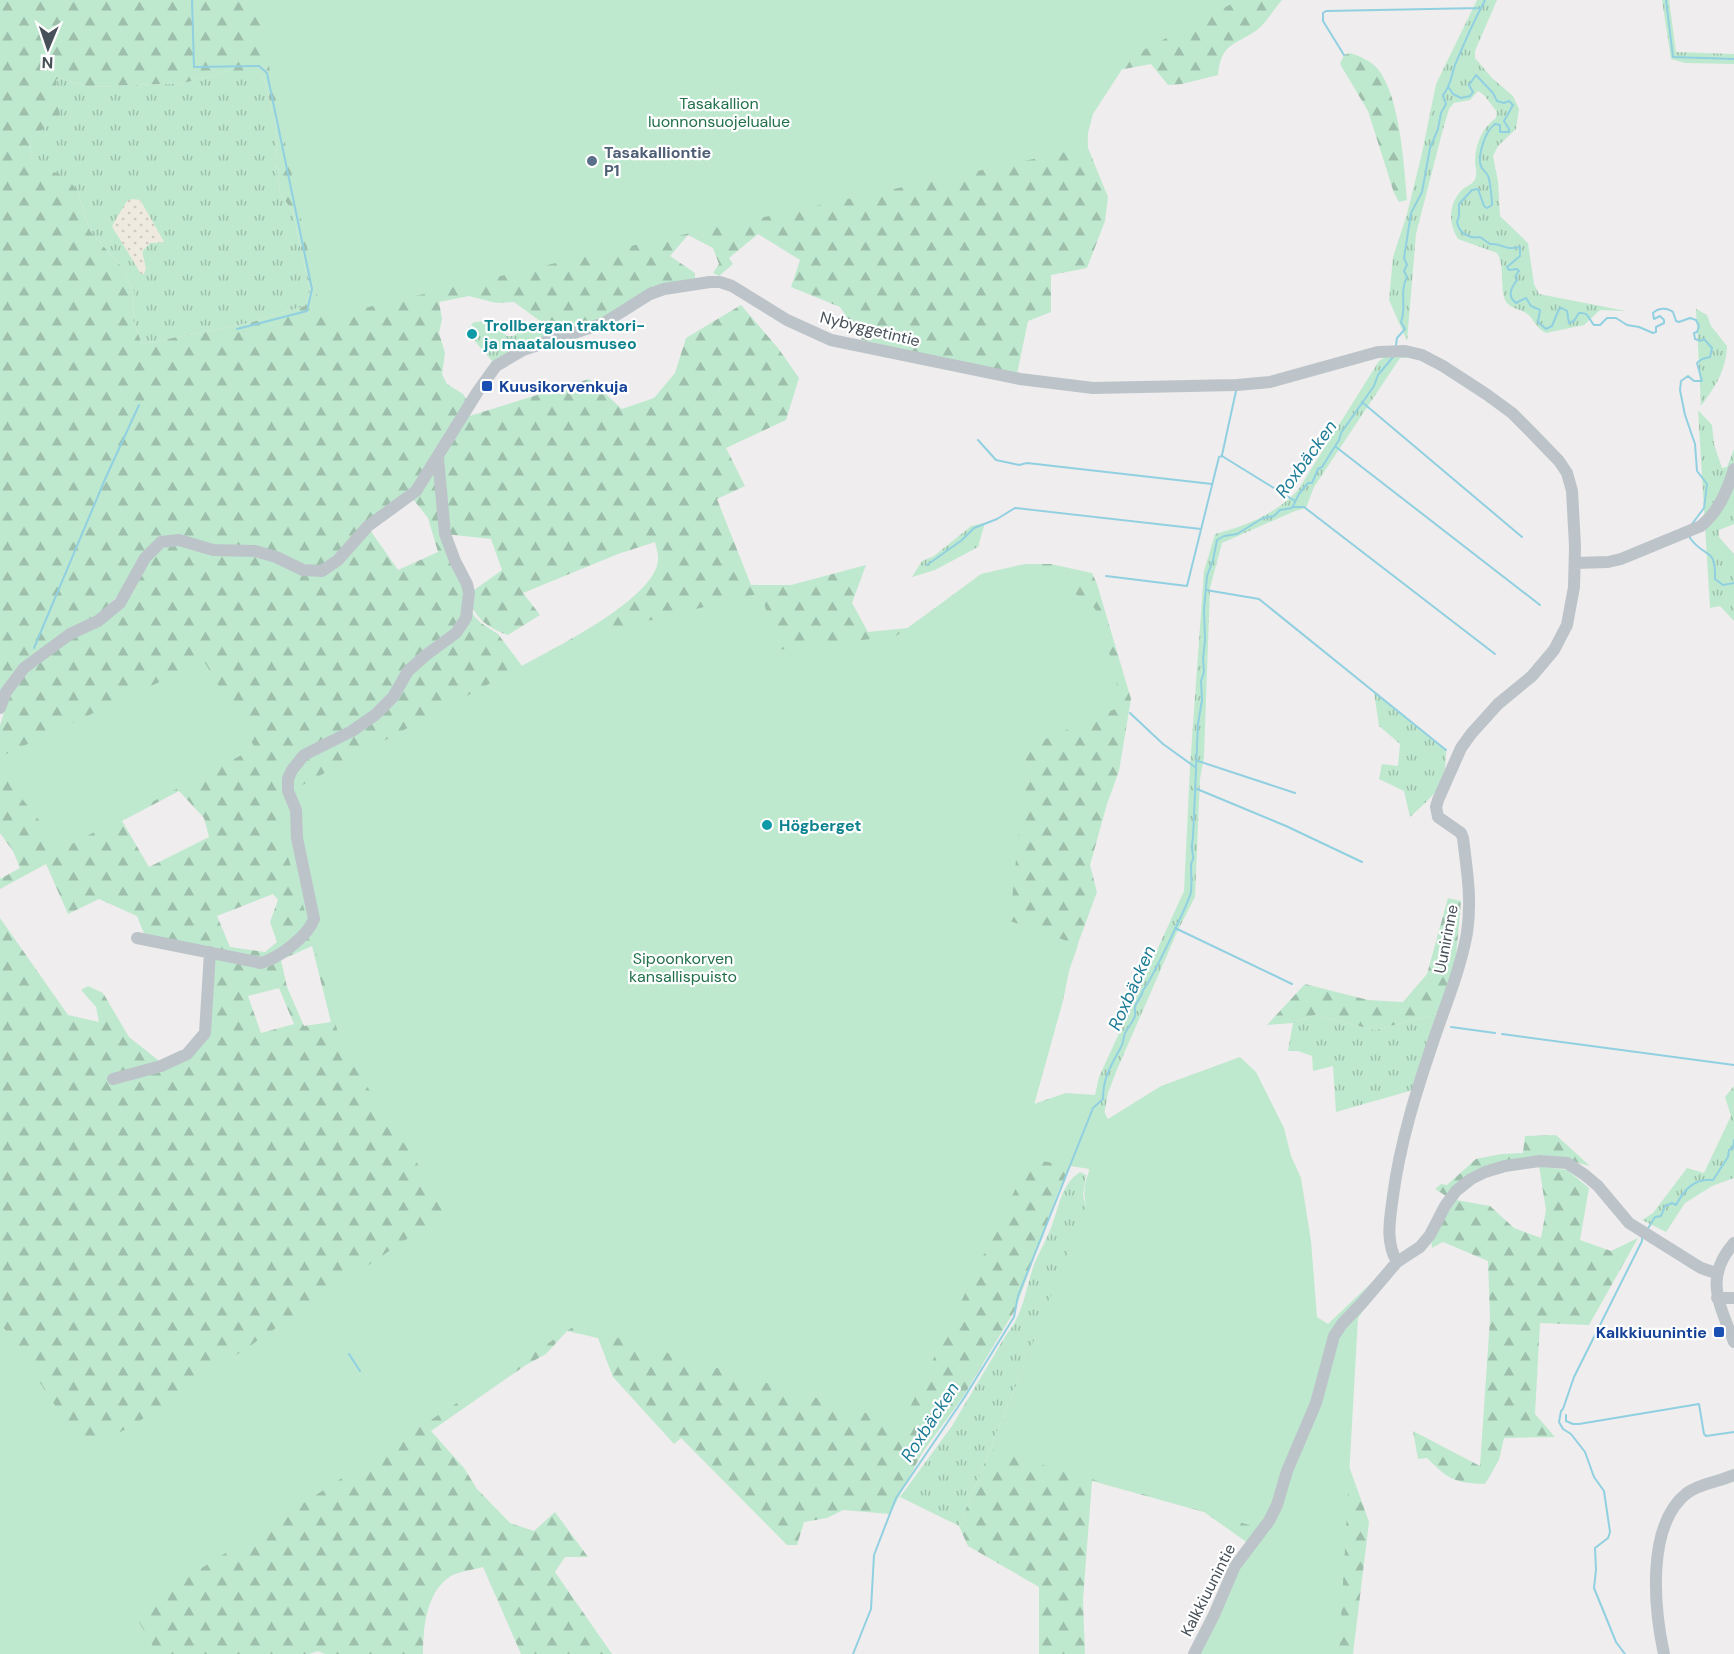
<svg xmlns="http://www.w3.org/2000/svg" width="1734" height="1654" font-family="'DM Sans',sans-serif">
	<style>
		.grass { fill: url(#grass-tufts); fill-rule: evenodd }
		.forest { fill: url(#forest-firs); fill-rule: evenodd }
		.sand { fill: url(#sand-dots) }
		.park { fill: #bfe9cf }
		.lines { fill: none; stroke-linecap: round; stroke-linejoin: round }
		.stream { stroke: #91d0e1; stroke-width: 2 }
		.minor { stroke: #bcc4ca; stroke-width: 12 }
		.service-dot { fill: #5c6f8a; stroke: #fff; stroke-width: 2 }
		.culture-dot { fill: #0f9aa8; stroke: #fff; stroke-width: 2 }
		.transit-dot { fill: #1a4fb4; stroke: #fff; stroke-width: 2 }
		.labels { text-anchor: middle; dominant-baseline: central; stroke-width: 4.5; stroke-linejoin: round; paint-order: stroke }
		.park-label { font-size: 16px; fill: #217049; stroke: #fff }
		.service-label { font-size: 16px; font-weight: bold; fill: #4e5e75; stroke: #fff; text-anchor: start }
		.culture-label { font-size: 16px; font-weight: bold; fill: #0d838f; stroke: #fff; text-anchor: start }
		.street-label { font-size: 16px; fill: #475058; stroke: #fff }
		.transit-label { font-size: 16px; font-weight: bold; fill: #164399; stroke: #fff; text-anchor: start }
		.water-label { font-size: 18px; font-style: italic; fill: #1c7b95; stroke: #fff }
	</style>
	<defs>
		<pattern id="grass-tufts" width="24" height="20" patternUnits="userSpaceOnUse" patternTransform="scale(1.5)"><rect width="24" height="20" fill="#bfe9cf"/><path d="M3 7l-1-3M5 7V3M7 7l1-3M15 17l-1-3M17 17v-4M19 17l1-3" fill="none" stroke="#9dbfab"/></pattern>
		<pattern id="forest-firs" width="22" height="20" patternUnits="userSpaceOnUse" patternTransform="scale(1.5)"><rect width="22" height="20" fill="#bfe9cf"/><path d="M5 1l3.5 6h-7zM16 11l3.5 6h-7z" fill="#9dbfab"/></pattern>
		<pattern id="sand-dots" width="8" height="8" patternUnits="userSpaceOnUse" patternTransform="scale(1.5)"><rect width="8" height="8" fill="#efeadf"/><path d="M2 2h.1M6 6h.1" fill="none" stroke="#cecac1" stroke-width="1.8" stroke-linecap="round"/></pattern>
	</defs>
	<rect width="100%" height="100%" fill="#efeded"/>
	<!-- grass -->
	<path class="grass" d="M1477,0h20l-22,51v7l17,20 21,18 6,13 -3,20 -18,17 -5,10 5,25 2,35 28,27 6,41 5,10 87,17 -26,-1 -16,15 -38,8c-12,-6 -11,-14 -20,-20 -6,-4 -13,-4 -18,-9 -10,-10 -2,-38 -11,-51l-39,-14c-11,-17 -9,-38 6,-51 5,-3 11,-5 12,-12 1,-5 -1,-10 -1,-14 0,-18 7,-34 21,-44l1,-6 -13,-17 -6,-4 -8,9 -16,3 -5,6 -7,24 -26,101 -9,107 -18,-41 4,-43 14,-43 15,-61 14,-69z
		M1662,0h7l7,52 58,2v10l-49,-1 -14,-4z
		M228,71h26l9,5 14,52 -1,34 4,31 13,19 17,79 -5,15 -56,17 -107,21 -9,-24 1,-28 -9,-21 -35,-40 -12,-38 -48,-31 1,-24 28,-21 -3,-37 3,-2 31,9 94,-4zM140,200l24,42 -14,1 -8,9v22l-29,-46z
		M1696,309l11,6 4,11 16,20c-1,25 -12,41 -26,60z
		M490,321l7,1 1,8 9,6h6c10,-6 11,-10 24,-8l7,7 -2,5 -47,21h-3l-25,-29 2,-6 5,8 4,-3 -7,-7 4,-2z
		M1388,355h18l7,3h-13l-86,129 -8,21 -11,3 -73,32 -12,45 -6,169 -4,22 -5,118 -17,33 -62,142 -8,21 -5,27 -8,-25 4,-18 85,-186 6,-124 14,-196 11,-37c30,-8 61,-20 83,-44l81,-129z
		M1698,410l14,15 2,19 8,24 5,-1 7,-18v75l-15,6v7l15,17v67l-14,-15 -10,2z
		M985,523l-7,24 -43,23 -23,7 10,-16 12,-5 37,-30z
		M1374,692l72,58c0,37 -10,43 -36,67l-6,-26 -25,-12 3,-15 16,2 2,-22 -21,-18z
		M1437,1014l-24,76 -77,22 -3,-46 -20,5 -1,-15 -14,-5h-10l5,-28 22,-8 60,15z
		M1734,1086v92l-22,8 -27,17 -19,29 -24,-12 11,-7 34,-45 17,5 27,-57 -6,-19z
		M1080,1172l6,3 -3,20 4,16 -128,315 -59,-29 52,-71 54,-91c19,-23 19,-47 29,-73 5,-11 11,-22 16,-34 8,-20 10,-44 29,-56z"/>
	<!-- forest -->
	<path class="forest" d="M0,0h1282c-8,9 -16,23 -25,30 -23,16 -36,13 -39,45l-36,9 -14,1 -17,-21 -43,8 -21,29 1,47 20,49 -3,24 -18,47 -36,7v37l-23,9 -11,53 -155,-34 -22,-33 -49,-20 9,-27 -42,-26 -29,24 4,6 -14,12 -6,-3 6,-9 -6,-16 -25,-13 -18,21 25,17v7l-101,42 -36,12 -44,-32 -18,1 -27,-7 -30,6 3,17 -3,14 6,20 -3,21 5,10 16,10 4,6 -54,88 -79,68 -14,10h-7l-144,-31 -62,73 -86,57 -12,13 -9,15zM228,71h25l10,5 14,52 -1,34 4,31 13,19 17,79 -5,15 -56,17 -107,21 -9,-24 1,-28 -9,-21 -35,-40 -12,-38 -10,-15 -38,-16 1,-24 29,-21 -4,-37 3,-2 31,9 94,-4z
		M1350,53c10,3 21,8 28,16 22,28 26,96 29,131l-8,2 -5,-9 -26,-82 -28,-47 4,-9z
		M741,305l37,43 21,30 -13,42 -60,28 19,38 -28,13 34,86h40l75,-20 -14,38 16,29 40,-4 73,-54 44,-10h26l41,9 5,11 34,115 -12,72 -12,33 -17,61 7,27 -28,76 -6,32 -29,104 32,-11 30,21 -38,78 -43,118 -52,87 -41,56 -32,61 -47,-4 -16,8 -23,4 -7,23h-10l-106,-107 -7,6 -61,-67 -15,-39 -31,-7 -21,23 -20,11 -95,66 33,37 13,21 33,34 24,8 21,-19 33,45h-23l-10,15 57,82h-91l-38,-87c-10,3 -23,4 -32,9 -25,15 -28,53 -28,78h-98l-7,-3 -9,3h-309v-736l68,97 31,7 -3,-15 -15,-17 7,-4 15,7 26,44 38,30 42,-32 7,-84 -71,-15 -8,-20 -38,-17 -31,15 -22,-50 -46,25v-10l20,-11 -7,-17 -13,-18v-108l10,-31 18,-22 45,-34 27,-13 14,-9 18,-22 17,-33 15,-14 14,-2 76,11 20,5 28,14 11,1 57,-46 28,40 40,-18 -10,-34 -15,-19 24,-31 7,66 30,82 7,7 17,11 24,32c31,-17 134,-68 136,-106 1,-5 -2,-13 -3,-18l-37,12 -95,39 17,22 -32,20c-20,-7 -38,-19 -38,-42l32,-23 -11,-31 -46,-5 -5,-70 23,-46 126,-39 33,30 32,-11 21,-25 11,-35zM179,791l25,27 5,19 -60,30 -27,-46zM273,894l5,6 -8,22 7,20 -12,10 -35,-5 -13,-31zM312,946l19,76 -27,4 -17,-39 -6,-27zM279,988l15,36 -33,9 -13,-37z
		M1448,898l13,3 -6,67 -18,46 -62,16 -60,-15 -22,8 -26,2 38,-41 63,16 35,2 24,-28z
		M1556,1135l34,31 -22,-6 -39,-2 -83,38 -11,-7 6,-5 6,1 29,-26 25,-5 22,-1 2,-17z
		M1103,1148l195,176 71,198 -16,132h-154l53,-108 -48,-34 -112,-31 -9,119 2,54h-46v-67l-71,-41 -9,-20 128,-315c-7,-29 1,-39 16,-63z
		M1539,1166l28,4 22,18 -9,52 31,11 27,-13 -49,87 -49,-2 -5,91 20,23 -51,1 -5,22 -14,24c-31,-1 -37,-5 -58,-26l-9,1 -5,-28 67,35 10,-147 -2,-58 -45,-19 -11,6 -1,-9 25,-39 34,6 24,22 27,10 5,-28z"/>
	<!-- sand -->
	<path class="sand" d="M132,199l8,1 24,42 -14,1 -8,8 4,17 -2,6h-3l-29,-48 15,-25z"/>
	<!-- park -->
	<path class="park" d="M255,0h984l-109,57 -37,57 -9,34 -481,104 -281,66z
		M1011,568l76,5 -24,14 26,15 11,13 22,91 -95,41 -17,174 68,24 -9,26 -6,29 -29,105 32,-12 29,2 13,24 53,-33 79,-29 16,15 28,56 7,28 10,22 10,63 6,76 11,7 58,-55 6,2 -34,47 -19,336h-147l64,-127 -264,-77 94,-245 3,-36 -59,-10 -128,265 -326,-99 -309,202 -134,84 24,43h-157v-332l85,129 50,-27 313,-213 -106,-163 -33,-123 -38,-123 299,-162 191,-47 17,57 118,-14 83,-59z
		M204,661l51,87 -193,101 -62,-78v-14z"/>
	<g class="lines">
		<!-- stream -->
		<path class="stream" d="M192,0l2,67 65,-1 8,7 45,216 -5,22 -70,18
			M1666,0l7,57 61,2
			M1344,55l-21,-34v-8l3,-2 155,-3
			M1449,88l4,6 8,4 9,-2 3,-4 -4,-7 7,-10 17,18 4,8 7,2 5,-2 4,4 -9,16 5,8v3h-9v-7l-5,-1c-10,7 -16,29 -15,39 1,7 6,8 8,13 2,4 4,23 4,29l-5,3 -3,-2 -6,-17 -6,1 -13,14v12l-2,6c2,11 12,17 23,15l10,7c14,-1 13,7 30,3v9l-13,11 2,3 8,-1 2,2 -3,4 1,5c-6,8 -10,16 -1,23l10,-5 5,8 9,4 -2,12 8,7 6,-3 7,-17 3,-1 5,3 2,12 5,-2 5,-8c10,-1 9,5 15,12h6l7,-7h9l11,7 12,2 14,6 3,-1v-5l8,-4v-3l-4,-4 -6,3 -1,-6c5,-5 14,-6 20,-1l3,9 3,1 11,-4 6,2 3,6 -2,6 -3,1 1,6 6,2 3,-2 8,9 -2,9 -8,2 -5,4 5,18h-8l-6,-5 -7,5 -1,9 5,25 10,29 2,27 10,13 -3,24 -12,16
			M1396,345l1,-7 8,-9 -4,-7c6,-15 -2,-30 6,-45l-3,-6 3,-6 -3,-7 7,-45 11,-21 8,-44 8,-19 3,-16 5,-9 -3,-9c8,-9 8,-19 12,-30 9,-22 19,-44 30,-65
			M1362,402l160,135
			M978,440l18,20 23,5 8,-2 185,21
			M1336,447l204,158
			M1222,455l14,-64
			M1293,507h11l191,147
			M1690,536v2c16,22 26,8 25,41l8,6 11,-2
			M927,565l35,-25 12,-12 23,-9 18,-11 186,21
			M1106,576l81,10 32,-129 3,-1 73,45
			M1206,590l53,9 187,151
			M34,648l72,-171 33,-72
			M1130,713l33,31 32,23
			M1198,761l97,32
			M1197,789l89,37 76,36
			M1175,928l117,56
			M1451,1027l44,6
			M1502,1034l232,31
			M1647,1230l8,-13 6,-1 4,-10 7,-3 4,2c8,-15 18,-27 37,-25l15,-23 1,-7 4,-2 1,-8
			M349,1354l11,17
			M1566,1415v6l7,3h6l120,-20 5,30 2,2 28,-4
			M853,1654l18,-45 3,-54 22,-57 68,-100 50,-81 4,-21 75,-188 10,-9c0,-22 8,-33 18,-52 3,-5 2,-9 4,-14 3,-6 8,-11 10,-17 1,-3 -1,-6 0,-9 2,-7 7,-10 8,-17 6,-5 46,-88 48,-98 1,-9 0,-18 0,-27 1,-7 3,-3 2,-9 -1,-7 -2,-11 0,-18l5,-114 4,-24 -1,-19 3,-9 -1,-13 2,-19 -1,-30 3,-34 6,-16 4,-20 7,-4 13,-2 26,-16 11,-2 6,-6 12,-2 7,-14 9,-11h4l6,-14 4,-2 17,-27 2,-7 33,-47 4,-11 15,-18
			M1625,1654l-9,-12 -22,-54 2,-18 -1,-22 13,-10 2,-6 -6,-41 -10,-14 -9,-25 -14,-18 -8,-5 -4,-7 2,-11 2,-2 11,-32 68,-136v-5"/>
		<!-- minor -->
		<path class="minor" d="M1575,563l33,-1 13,-3 80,-33c18,-15 26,-35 33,-57
			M0,708l6,-16 18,-24 46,-34 28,-13 22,-18 25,-45 16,-16 18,-2 34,10 42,1 21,6 27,13 19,1 16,-11 30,-34 48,-35 62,-100 18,-25 27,-16 81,-27 46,-29 14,-5 46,-7h10l12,4 55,34 44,20 189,39 73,9 144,-3 33,-3 108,-30 27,-1 17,4 21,11 43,28 26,19 17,17 30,31 8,12 5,18 3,55 -1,41 -7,38 -13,25 -22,26 -34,28 -27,30 -10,14 -23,52 -2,7 2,10 23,16 2,5c4,33 9,62 4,95 -7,38 -22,73 -34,109 -17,50 -33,101 -40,154 -3,23 -8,45 4,66
			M137,938l124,25c18,-5 47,-27 53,-44l-17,-81 -1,-28 -8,-19v-12l4,-9 12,-15 48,-24 23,-16 18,-18 15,-26 18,-16 30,-22 10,-15 3,-25 -2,-9 -12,-23 -10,-27 -7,-76
			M113,1079l48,-13 26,-12 18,-21 5,-81
			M1734,1243c-31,35 -14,62 0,99
			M1717,1298h17
			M1194,1654l20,-39 21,-49 34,-45 8,-16 10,-34 29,-68 18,-67 8,-12 20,-21 35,-41 23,-15 10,-12 15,-29 11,-15 15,-12 14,-7 20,-6 35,-5 27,2 18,12 13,11 31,37 72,45 15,5
			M1664,1654c-10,-46 -18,-129 23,-161 14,-10 32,-11 47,-18"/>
	</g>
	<!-- markers -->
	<circle class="service-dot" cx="592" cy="161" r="6"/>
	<g class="culture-dot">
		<circle cx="472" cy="334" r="6"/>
		<circle cx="767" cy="825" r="6"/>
	</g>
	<g class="transit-dot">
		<rect x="481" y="380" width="12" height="12" rx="3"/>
		<rect x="1713" y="1326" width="12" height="12" rx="3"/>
	</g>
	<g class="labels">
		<!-- park labels -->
		<g class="park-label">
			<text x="719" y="103">Tasakallion<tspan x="719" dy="18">luonnonsuojelualue</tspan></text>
			<text x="683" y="958">Sipoonkorven<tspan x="683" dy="18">kansallispuisto</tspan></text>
		</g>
		<!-- service labels -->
		<g class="service-label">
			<text x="604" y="152">Tasakalliontie<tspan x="604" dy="18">P1</tspan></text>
		</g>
		<!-- culture labels -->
		<g class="culture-label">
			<text x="484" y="325">Trollbergan traktori-<tspan x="484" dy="18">ja maatalousmuseo</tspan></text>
			<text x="779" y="825">Högberget</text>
		</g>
		<!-- street labels -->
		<g class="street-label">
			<text transform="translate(870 329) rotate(14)">Nybyggetintie</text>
			<text transform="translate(1446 939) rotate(-79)">Uunirinne</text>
			<text transform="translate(1208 1590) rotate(-63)">Kalkkiuunintie</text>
		</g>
		<!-- transit labels -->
		<g class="transit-label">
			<text x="499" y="386">Kuusikorvenkuja</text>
			<text x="1707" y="1332" text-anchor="end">Kalkkiuunintie</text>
		</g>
		<!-- water labels -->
		<g class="water-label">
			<text transform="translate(1306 459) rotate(-54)">Roxbäcken</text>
			<text transform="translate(1132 988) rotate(-66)">Roxbäcken</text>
			<text transform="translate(930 1422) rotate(-57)">Roxbäcken</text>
		</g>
	</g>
	<!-- north arrow -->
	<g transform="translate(48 48) rotate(182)" stroke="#ffffff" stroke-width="4.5" paint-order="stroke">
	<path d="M0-4.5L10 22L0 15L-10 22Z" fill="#475058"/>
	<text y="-9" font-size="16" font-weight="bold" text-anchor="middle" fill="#475058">N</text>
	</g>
</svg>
